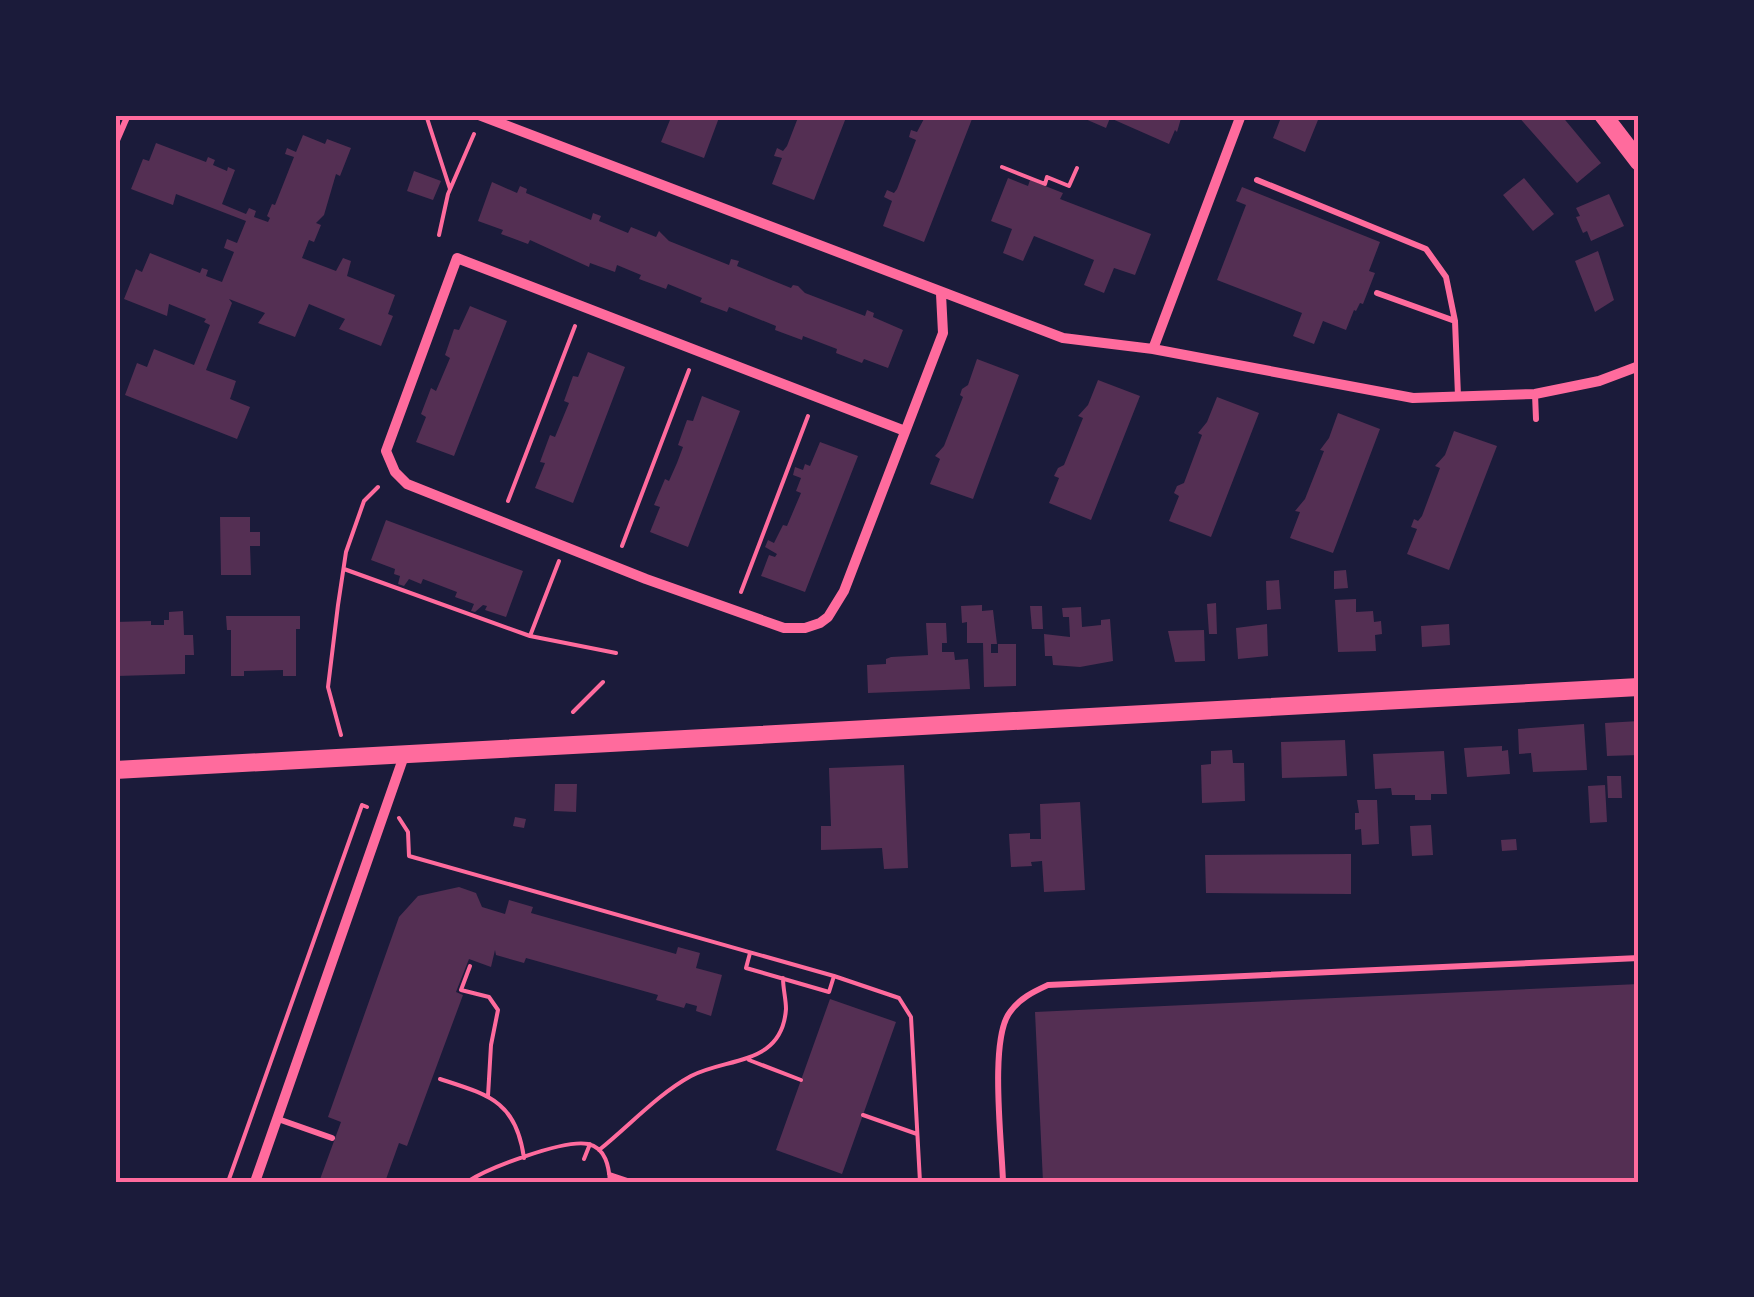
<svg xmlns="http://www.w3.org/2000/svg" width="1754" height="1297" font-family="'Playfair Display',serif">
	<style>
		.building { fill: #542f53 }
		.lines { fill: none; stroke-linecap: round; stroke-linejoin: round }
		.path { stroke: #ff6b9d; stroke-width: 4 }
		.service { stroke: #ff6b9d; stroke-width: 6 }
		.minor { stroke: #ff6b9d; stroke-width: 10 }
		.tertiary { stroke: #ff6b9d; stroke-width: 18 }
		.secondary { stroke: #ff6b9d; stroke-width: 18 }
		.neatline { fill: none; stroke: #ff6b9d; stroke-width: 4 }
	</style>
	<rect width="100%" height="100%" fill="#1b1b3a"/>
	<!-- building -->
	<path class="building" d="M672,115h48l-16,43 -43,-16z
		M799,115h48l-33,85 -42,-16 10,-26 -8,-2 3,-8 6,3 4,-5z
		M926,115h37l9,4 -48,123 -41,-16 9,-25 -8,-4 3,-7 7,3 3,-4 19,-49 -7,-3 2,-7 6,2z
		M1076,115h106l-5,17 -2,-2 -6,14 -59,-26 -4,10z
		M1282,115h38l-15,37 -32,-14z
		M1517,115h44l40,48 -24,20z
		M303,135l22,9 2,-5 24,9 -11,28 -4,-2 -12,41 -8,8 5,2 -7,17 -5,-2 -7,18 34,13 7,-13 8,3 -4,15 48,19 -7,19 5,2 -12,30 -42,-17 6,-10 -36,-15 -14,33 -37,-14 7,-10 -36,-14 3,4 -26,67 30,11 -6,18 20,8 -13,32 -112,-44 12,-32 10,4 7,-18 40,16 16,-40 -6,-3 2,-3 -37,-15 -2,12 -43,-17 12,-30 6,3 8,-19 50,20 2,-5 6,2 -2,6 16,6 12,-30 -10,-4 3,-9 10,4 9,-22 -70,-27 -3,11 -42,-16 12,-30 6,2 7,-18 50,19 2,-5 7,3 -2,5 14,6 1,-4 7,3 -13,34 24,10 3,-6 7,3 -2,6 14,5 2,-4 -3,-2 5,-12 3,1 19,-48 -9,-3 2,-6 9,4z
		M414,171l27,10 -8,19 -26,-9z
		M1008,178l20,8 2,-6 33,13 -3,6 91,35 -16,41 -21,-7 -10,25 -20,-8 10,-25 -60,-24 -11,25 -20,-8 9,-24 -21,-8z
		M1524,178l30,36 -21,17 -30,-36z
		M492,182l25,11 3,-7 7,3 -1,4 65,27 2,-7 8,3 -2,5 29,12 3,-6 25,10 3,-6 10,10 60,24 2,-6 8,2 -2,5 54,22 2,-3 5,1 7,7 60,23 2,-6 7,3 -1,4 30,13 -15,38 -24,-9 -2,4 -26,-10 1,-4 -34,-13 -1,4 -27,-10 1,-4 -47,-19 -2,5 -27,-10 2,-4 -34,-14 -2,5 -27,-10 2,-4 -24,-10 -2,7 -25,-9 -1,4 -59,-27 -2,4 -27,-10 2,-4 -25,-9z
		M1242,187l138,55 -11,29 6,2 -12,31 -3,-1 -4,8 -2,-1 -8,20 -23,-9 -9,23 -21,-8 9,-23 -85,-33 29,-75 -10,-4z
		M1609,194l15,32 -33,15 -4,-10 -4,2 -7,-16 4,-1 -4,-8z
		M1598,251l16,49 -19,12 -20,-51z
		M470,306l37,15 -53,135 -38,-14 10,-25 -5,-3 10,-26 5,3 14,-33 -5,-3 9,-26 5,1z
		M588,352l37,15 -52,136 -38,-15 10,-25 -5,-1 10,-27 5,2 14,-34 -5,-2 9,-25 5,1z
		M977,359l42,16 -46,124 -43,-15 10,-25 -5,-3 9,-10 19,-49 -3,-2 2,-6 6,-4z
		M1098,380l42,16 -49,124 -42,-17 10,-25 -5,-2 4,-8 6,-3 19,-47 -5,-2 10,-11z
		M702,396l38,15 -52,136 -38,-15 10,-25 -6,-2 11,-26 4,2 8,-18 6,-16 -5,-2 9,-25 6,1z
		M1217,397l42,16 -48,124 -42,-16 10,-25 -5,-3 3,-7 7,-3 18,-48 -4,-2 9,-11z
		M1338,413l42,16 -47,124 -43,-15 10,-26 -5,-1 10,-12 19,-48 -4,-1 9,-12z
		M1454,431l43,15 -48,124 -42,-16 10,-25 -6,-2 3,-8 4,2 4,-5 18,-48 -5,-2 10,-11z
		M820,442l38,14 -53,136 -44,-16 8,-21 6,2 2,-3 -12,-7 3,-7 6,3 9,-18 4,1 14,-33 -5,-2 5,-13 -8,-3 2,-8 8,3 2,-6 5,2z
		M220,517h30v15h10v14h-10l1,29h-30z
		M386,520l137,51 -17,46 -21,-7 2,-4 -4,-1 -8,7 -4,-1 3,-7 -19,-7 2,-5 -34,-13 -2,5 -12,-5 -5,7 -6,-2 2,-8 -6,-2 1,-5 -24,-9z
		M1346,570l2,18 -14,1v-18z
		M1279,580l2,29 -14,1 -1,-29z
		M1356,599v13l17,-1 1,11 7,-1 1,13 -7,1 1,16 -38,1 -3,-52z
		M1216,603l1,31h-8l-2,-30z
		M982,605v6l11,-1 4,34h-6v9h7v-9h18v42l-32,1 -1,-44h-16v-21l-5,1 -1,-17z
		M1030,606h12l1,23h-11z
		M1081,607l1,20 19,-2v-5l9,-1 3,42 -33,6 -27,-2 -1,-9h-7l-1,-22 26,3 -1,-20h-6l-1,-9z
		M183,611l1,24h9l1,20h-9v19l-68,2 -2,-54 36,-1v4h13v-5h5v-8z
		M226,616h74v13h-4v47h-13v-6l-39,1v5h-13v-46h-4z
		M926,623h20l1,20h-5v9h12l1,8 13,-1 2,30 -102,4 -1,-28 19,-1v-5l5,-2 37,-2z
		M1267,624l1,32 -30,3 -2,-31z
		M1449,624l1,21 -28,2 -1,-21z
		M1204,630l1,31 -30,1 -7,-31z
		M1639,721v34l-32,1 -2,-33z
		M1584,724l3,46 -54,2 -2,-19 -12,1 -1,-25z
		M1345,740l2,36 -65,2 -1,-36z
		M1502,746v5l6,-1 2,24 -43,3 -3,-29z
		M1232,750l1,13h11l1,38 -43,2 -1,-38 10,-1v-13z
		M1444,751l3,43h-16v6h-16v-5h-23l-1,-7 -16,1 -2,-35z
		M904,765l4,103 -24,1 -2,-21 -61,2v-24h10l-2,-58z
		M1607,776h14l1,22h-14z
		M555,784h22l-1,28 -22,-1z
		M1605,785l2,37 -17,1 -2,-37z
		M1357,800h20l2,44 -17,1 -1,-16 -6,1v-17h4z
		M1080,802l5,88 -41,2 -2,-31 -11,1 1,4 -21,1 -2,-33 21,-1v6h11l-1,-35z
		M515,817l11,2 -2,9 -11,-2z
		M1431,825l2,30 -21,1 -2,-30z
		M1516,839l1,11 -15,1 -1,-11z
		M1351,854v40l-145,-1 -1,-38z
		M459,887l17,6 6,14 23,7 4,-14 24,7 -2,6 145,41 2,-7 22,6 -4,15 26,7 -11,41 -15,-5 1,-5 -11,-3 -2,5 -28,-8 2,-5 -132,-37 -2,5 -28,-8 -1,-5 -4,17 -22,-8 -13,33 7,3 -56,151 -8,-3 -14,39h-66l22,-60 -13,-5 71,-200 19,-21z
		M1639,984v198h-596l-8,-170z
		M830,999l66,23 -54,152 -66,-24z"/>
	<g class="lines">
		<!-- path -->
		<path class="path" d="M426,115l24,74
			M1002,167l43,17 2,-7 22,9 8,-18
			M439,235l9,-41 26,-60
			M508,501l67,-175
			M622,546l67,-176
			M344,569l186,67 86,17
			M741,592l67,-176
			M530,636l29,-75
			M573,712l30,-30
			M341,735l-13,-48 10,-82 8,-53 18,-51 14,-14
			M399,818l9,14 1,24 425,120 65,22 12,19 9,165
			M750,953l-4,15 83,24 5,-16
			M470,966l-9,24 28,7 9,13 -7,35 -3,51
			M749,1060l52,20
			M440,1079c49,16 76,22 84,79
			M863,1115l54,19
			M599,1150c30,-24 59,-56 92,-74 36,-19 91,-10 95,-67 0,-10 -3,-20 -3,-31
			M584,1159l6,-15
			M609,1174l24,8
			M228,1182l134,-377 5,2
			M467,1182c21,-14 97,-43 121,-38 18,4 21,23 22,38"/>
		<!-- service -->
		<path class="service" d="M115,145l13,-30
			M1257,180l169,69 20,28 9,44 3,75
			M1377,293l78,28
			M1535,394l1,25
			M278,1119l54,19
			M1003,1182c-1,-38 -14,-143 7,-170 10,-14 23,-20 38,-27l591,-27"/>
		<!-- minor -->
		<path class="minor" d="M479,115l584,223 90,11 260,49 122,-4 64,-13 40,-15
			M1153,349l88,-234
			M905,431l-448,-173 -71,193 9,21 12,12 239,95 138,49h21l15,-5 8,-6 16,-26 99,-258 -2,-39
			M255,1182l150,-429"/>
		<!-- tertiary -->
		<path class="tertiary" d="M1603,115l36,47"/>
		<!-- secondary -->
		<path class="secondary" d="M115,770l1524,-83"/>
	</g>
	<!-- border -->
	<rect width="1754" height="1297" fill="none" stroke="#1b1b3a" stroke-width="235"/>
	<rect x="118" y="118" width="1518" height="1062" class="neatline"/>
</svg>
